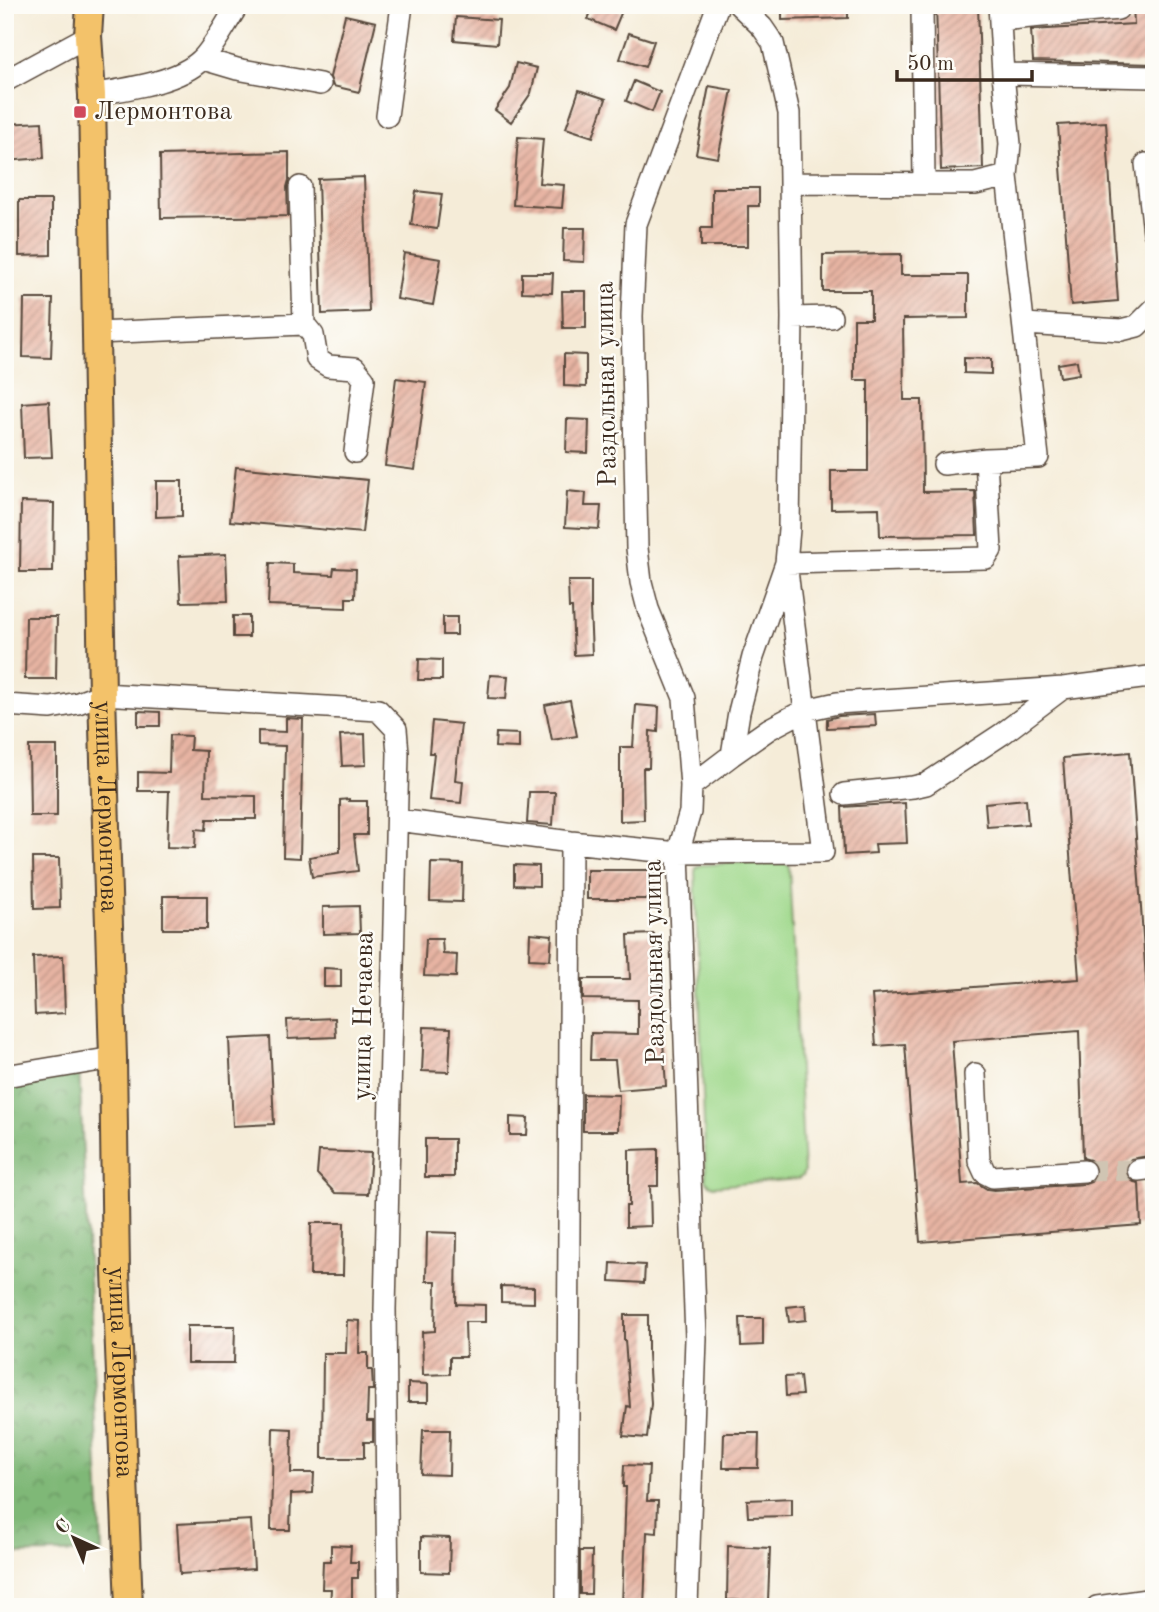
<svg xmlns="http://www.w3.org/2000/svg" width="1159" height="1612" font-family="'Old Standard TT',serif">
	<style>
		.forest { fill: url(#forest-crowns); stroke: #5d714a; stroke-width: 2 }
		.park { fill: #9fd88b; stroke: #6d8154; stroke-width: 2 }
		.building { fill: url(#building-hatch); fill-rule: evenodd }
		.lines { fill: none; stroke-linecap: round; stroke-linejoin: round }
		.minor-tunnel { stroke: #d0c5b3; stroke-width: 21; stroke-dasharray: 21 10; stroke-linecap: butt }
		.minor-casing { stroke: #57473a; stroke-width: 24 }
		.major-casing { stroke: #57473a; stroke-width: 30 }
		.minor { stroke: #fff; stroke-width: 21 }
		.major { stroke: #f3c26a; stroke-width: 26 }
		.poi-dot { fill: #d1495b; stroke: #fdfcf7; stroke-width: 2.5 }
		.labels { text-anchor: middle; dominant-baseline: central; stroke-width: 5; stroke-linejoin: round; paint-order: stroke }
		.poi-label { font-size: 26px; fill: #3b2a1e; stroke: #fdfcf7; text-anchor: start }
		.street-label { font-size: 26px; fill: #3b2a1e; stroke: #fdfcf7 }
	</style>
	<defs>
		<pattern id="forest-crowns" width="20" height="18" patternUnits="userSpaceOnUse" patternTransform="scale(1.75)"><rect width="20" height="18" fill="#7fb877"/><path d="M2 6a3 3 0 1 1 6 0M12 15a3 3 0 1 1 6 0" fill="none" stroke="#699661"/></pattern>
		<pattern id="building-hatch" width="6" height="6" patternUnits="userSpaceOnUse" patternTransform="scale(1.75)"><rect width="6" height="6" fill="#e7b4a3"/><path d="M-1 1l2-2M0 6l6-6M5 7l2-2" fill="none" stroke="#bc9384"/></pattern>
	</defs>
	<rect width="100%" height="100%" fill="#fdfcf7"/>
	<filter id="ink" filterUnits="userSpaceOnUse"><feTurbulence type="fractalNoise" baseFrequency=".0143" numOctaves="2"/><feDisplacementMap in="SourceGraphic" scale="14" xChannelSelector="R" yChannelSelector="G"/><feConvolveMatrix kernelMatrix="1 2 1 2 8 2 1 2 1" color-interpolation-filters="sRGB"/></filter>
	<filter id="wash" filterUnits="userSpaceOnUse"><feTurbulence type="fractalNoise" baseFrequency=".00686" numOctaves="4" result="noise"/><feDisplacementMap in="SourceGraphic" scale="28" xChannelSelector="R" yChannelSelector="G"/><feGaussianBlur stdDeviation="1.57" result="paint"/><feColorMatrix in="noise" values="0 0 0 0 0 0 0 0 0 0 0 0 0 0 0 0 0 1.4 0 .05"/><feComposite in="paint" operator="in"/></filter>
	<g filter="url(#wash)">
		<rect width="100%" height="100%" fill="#f5ecd8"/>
		<!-- forest -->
		<path class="forest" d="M79,1069l23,483 -97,2v-475z"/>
		<!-- park -->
		<path class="park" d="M782,860l7,6 15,306 -2,4 -4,3 -84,7 -5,-2 -3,-4 -11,-308 1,-4 5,-3z"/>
		<g id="blocks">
			<!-- building -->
			<path class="building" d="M594,5h14l14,6 -8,19 -26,-11z
				M782,5h66v13l-66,2z
				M936,5h42l5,163 -42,2z
				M1133,5h21v59l-121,-3 -2,-31 103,-6z
				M345,15l31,7 -17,70 -26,-6 -3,-9z
				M456,17l43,3 -2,24 -43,-4z
				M629,33l25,8 -9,26 -25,-8z
				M516,63l21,5 -6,25 -20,29 -16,-12 15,-22z
				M634,81l26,11 -8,20 -26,-11z
				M709,86l23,4 -14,68 -22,-4z
				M579,90l27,9 -13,38 -27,-9z
				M42,122l2,36 -39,3v-37z
				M1106,122l12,179 -47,4 -13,-180z
				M518,137l25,2 -4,44 25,2 -2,23 -49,-3z
				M289,152v28l-2,7 1,29 -127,2 -1,-63z
				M364,177l5,135 -47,2 -4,-135z
				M712,188h47v18h-11v40h-47v-18h11z
				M416,191l26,3 -5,35 -26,-4z
				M19,200h32v55l-32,1z
				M564,228h21l-1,34 -21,-1z
				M404,253l37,6 -8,46 -36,-6z
				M901,254v21h67v43l-65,1 1,81h18l1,92 52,-1 2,44 -97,1 -1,-28 -48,1v-38h37v-91h-14v-61h17v-28h-48v-36z
				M522,273h31l-1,20 -30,-1z
				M562,291h24v37h-23z
				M24,299h29l-2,59 -28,-1z
				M564,354l22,1v32l-22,-1z
				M964,358l27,1v15l-27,-1z
				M1077,361l2,13 -19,3 -2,-13z
				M396,378l30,4 -11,88 -30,-4z
				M49,401l3,56 -28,1 -2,-55z
				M567,419l22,1 -1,33 -22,-1z
				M236,467l132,13 -6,53 -132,-12z
				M156,481h26v35l-26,1z
				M567,491l19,2 -1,13h16l-2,23 -34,-2z
				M21,502l33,1 -1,69h-33z
				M226,554l2,47 -47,1 -2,-46z
				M270,563l23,1v9l40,2 1,-7 22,1 -1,29h-9v10l-78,-3z
				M568,581h23v27h-1l2,46 -18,1 -2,-47h-3z
				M233,616h16v21h-16z
				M26,617h31l-1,62h-31z
				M443,617h14v18h-14z
				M419,659l23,1v20h-24z
				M490,675l18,1 -2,23 -18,-1z
				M570,700l7,36 -25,4 -7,-35z
				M636,705l23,2 -1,25 -8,-1 -1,37h-6l1,52 -24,1v-74h13z
				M138,711l22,1v14h-22z
				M875,714l1,12 -49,2v-9l12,-3z
				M286,718l17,1 -3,139 -17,-1 2,-111 -27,-1v-14l28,1z
				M432,721l29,3 -6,56 8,1 -2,22 -32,-3 5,-47h-5z
				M496,733l23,1v14l-24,-1z
				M365,734l1,31 -24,1 -2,-31z
				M170,735l21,1 -1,14 16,1 -1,44 51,1v23h-49l-1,11 -10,-1 -1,19 -28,-1 2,-56h-31v-19l31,1z
				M29,746h28v70h-27z
				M1130,752l24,340v63l-23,4 -5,5 -1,7 3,7 6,4 5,1 2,42 -221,17 -15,-198 -29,2 -4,-51 207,-16 -16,-221zM1079,1031l4,127 7,2 5,4 2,7 -2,6 -4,5 -6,2 -91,6 -7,-1 -10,-6 -15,1 -10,-143z
				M529,792h26l-2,33 -26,-2z
				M349,799v2h18v34h-13l4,36 -46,6 -3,-20 31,-5v-52z
				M1026,799l2,25 -41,3 -2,-24z
				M905,803l2,40 -32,1 1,9 -32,2 -2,-48z
				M33,858h26l1,50 -26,1z
				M431,863l32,1 -1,38 -32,-1z
				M514,865l25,1v20l-25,-1z
				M587,870h67v29h-67z
				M163,896h44v33h-44z
				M359,906l1,27 -37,1v-27z
				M530,933l22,2 -2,25 -21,-1z
				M654,934l4,49h4l1,58 3,45 -48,4 -3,-30h-25l1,-27 47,1v-34l-55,-1v-20h47l-2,-44z
				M426,939h16l1,15 14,1 -1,22 -32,-1z
				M63,956l2,57 -30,2 -2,-58z
				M324,968l17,1v18h-17z
				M335,1018l1,19 -48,2 -1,-19z
				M424,1027l27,1 -2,44 -27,-1z
				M270,1037l4,87 -41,2 -4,-87z
				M583,1094l36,1 -1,36h-35z
				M510,1117l18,1 -1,17h-17z
				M425,1139h29v38h-29z
				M658,1149v37h-8l1,40 -25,1v-21h3v-56z
				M319,1151l52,2 -3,41 -33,-1 -18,-19z
				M311,1223h33l-1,52h-33z
				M427,1232l30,1 -1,71 29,1v17h-20l1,35h-16v17l-27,1 -1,-43 13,-1 1,-50h-10z
				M611,1263l34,2 -1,18 -34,-2z
				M501,1286l33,1v16l-33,-1z
				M805,1305l1,15 -17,2 -2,-15z
				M624,1315h24v38l3,51 -4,34 -24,-2 4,-30 3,1 -5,-67h-1z
				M740,1318h23v27l-22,1z
				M347,1320l13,1 -1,32h9v17h4l1,20h-5l-1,31h6v21h-9v16h-42l1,-105h23z
				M187,1326h48l-1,37h-47z
				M800,1376l2,19 -16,1 -1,-19z
				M408,1383l20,1v18h-20z
				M273,1428l19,1 -1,44h23l-1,20 -22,1 -1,36h-19z
				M423,1430h27l-1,45 -28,-1z
				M724,1433h35l-1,35h-35z
				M624,1465l25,1 -2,35h11l-1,32 -10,-1 -3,75h-22l4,-120h-3z
				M792,1498v18l-44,1 -1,-17z
				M251,1520l3,49 -74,5 -3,-50z
				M421,1537l29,1 -1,35 -28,-1z
				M331,1545l20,1 -1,16h8v16h-6v29h-22l1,-18h-9l1,-28h8z
				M728,1546l42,2 -2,54 -41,-2z
				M580,1551h12l-1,43h-11z"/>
		</g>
	</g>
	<g filter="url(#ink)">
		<use href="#blocks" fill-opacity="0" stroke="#57473a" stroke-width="2"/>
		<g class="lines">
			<!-- minor-tunnel -->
			<path class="minor-tunnel" d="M1084,1171l54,-1"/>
			<!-- minor casing -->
			<g class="minor-casing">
				<path id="minor" d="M999,5l4,69 151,3
					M922,8l2,175
					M1000,20l118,-11v-4
					M203,59l34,10 83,15
					M5,81l83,-45
					M92,95c32,-6 85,-12 109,-35 12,-11 27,-40 37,-55
					M387,116l15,-111
					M1146,164l8,68
					M790,183l185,1 32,-8 3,-32 -7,-70
					M300,187l4,137
					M792,318l39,-1
					M1025,324l96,6 16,-4 17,-17
					M96,333l208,-9 9,11 4,24 11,7 27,2 9,11 -9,73
					M944,464l42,-5 52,-2 -31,-281
					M5,705l46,3 27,-5 24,-9 276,16 18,19 2,24 -13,556 3,298
					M732,755l37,-26 36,-19 32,-7 226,-15 86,-11 5,4
					M691,786l41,-31 7,-43 14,-55 33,-94 3,-34 3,-211 -3,-205 -16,-70 -11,-16 -23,-22
					M844,794l69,-7 13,-3 76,-50 61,-46
					M397,820l174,22 107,11 145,-1 -37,-289 200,-5 5,-8 -5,-91
					M975,1074l4,86 6,13 8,4 91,-6
					M5,1076l108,-18
					M1138,1170l16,-2
					M567,1607l4,-765
					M687,1607l9,-269 -18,-485 12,-41 1,-26 -7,-88 -36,-89 -7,-27 -4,-34 -5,-232 4,-92 82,-219
					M1097,1607l57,-8"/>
			</g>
			<!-- major casing -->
			<g class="major-casing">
				<g id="major">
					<path id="s1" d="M90,5l-2,31 4,59 10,599 11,364 3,213 13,336"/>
				</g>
			</g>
			<!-- minor -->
			<use href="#minor" class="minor"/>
			<!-- major -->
			<use href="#major" class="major"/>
		</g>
	</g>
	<!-- markers -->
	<rect class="poi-dot" x="73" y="105" width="14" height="14" rx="3.5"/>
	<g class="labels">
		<!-- poi labels -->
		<g class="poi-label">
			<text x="94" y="112">Лермонтова</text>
		</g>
		<!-- street labels -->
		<g class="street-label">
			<text transform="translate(607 384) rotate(-91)">Раздольная улица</text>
			<text stroke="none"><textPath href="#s1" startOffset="802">улица Лермонтова</textPath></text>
			<text transform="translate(655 962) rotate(-91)">Раздольная улица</text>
			<text transform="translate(364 1016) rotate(-89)">улица Нечаева</text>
			<text stroke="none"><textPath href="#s1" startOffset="1368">улица Лермонтова</textPath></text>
		</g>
	</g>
	<!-- margin -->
	<rect width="1159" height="1612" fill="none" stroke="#fdfcf7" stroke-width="28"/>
	<!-- north arrow -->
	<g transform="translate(74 1538) rotate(316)" stroke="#fdfcf7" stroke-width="5" paint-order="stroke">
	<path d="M0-5L12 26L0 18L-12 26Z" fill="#3b2a1e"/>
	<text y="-10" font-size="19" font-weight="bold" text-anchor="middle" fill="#3b2a1e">С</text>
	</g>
	<!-- scale -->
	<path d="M897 70v10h135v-10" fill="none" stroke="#3b2a1e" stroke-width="3.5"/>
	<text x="907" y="70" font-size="21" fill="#3b2a1e" stroke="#fdfcf7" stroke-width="5" paint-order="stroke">50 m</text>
</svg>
